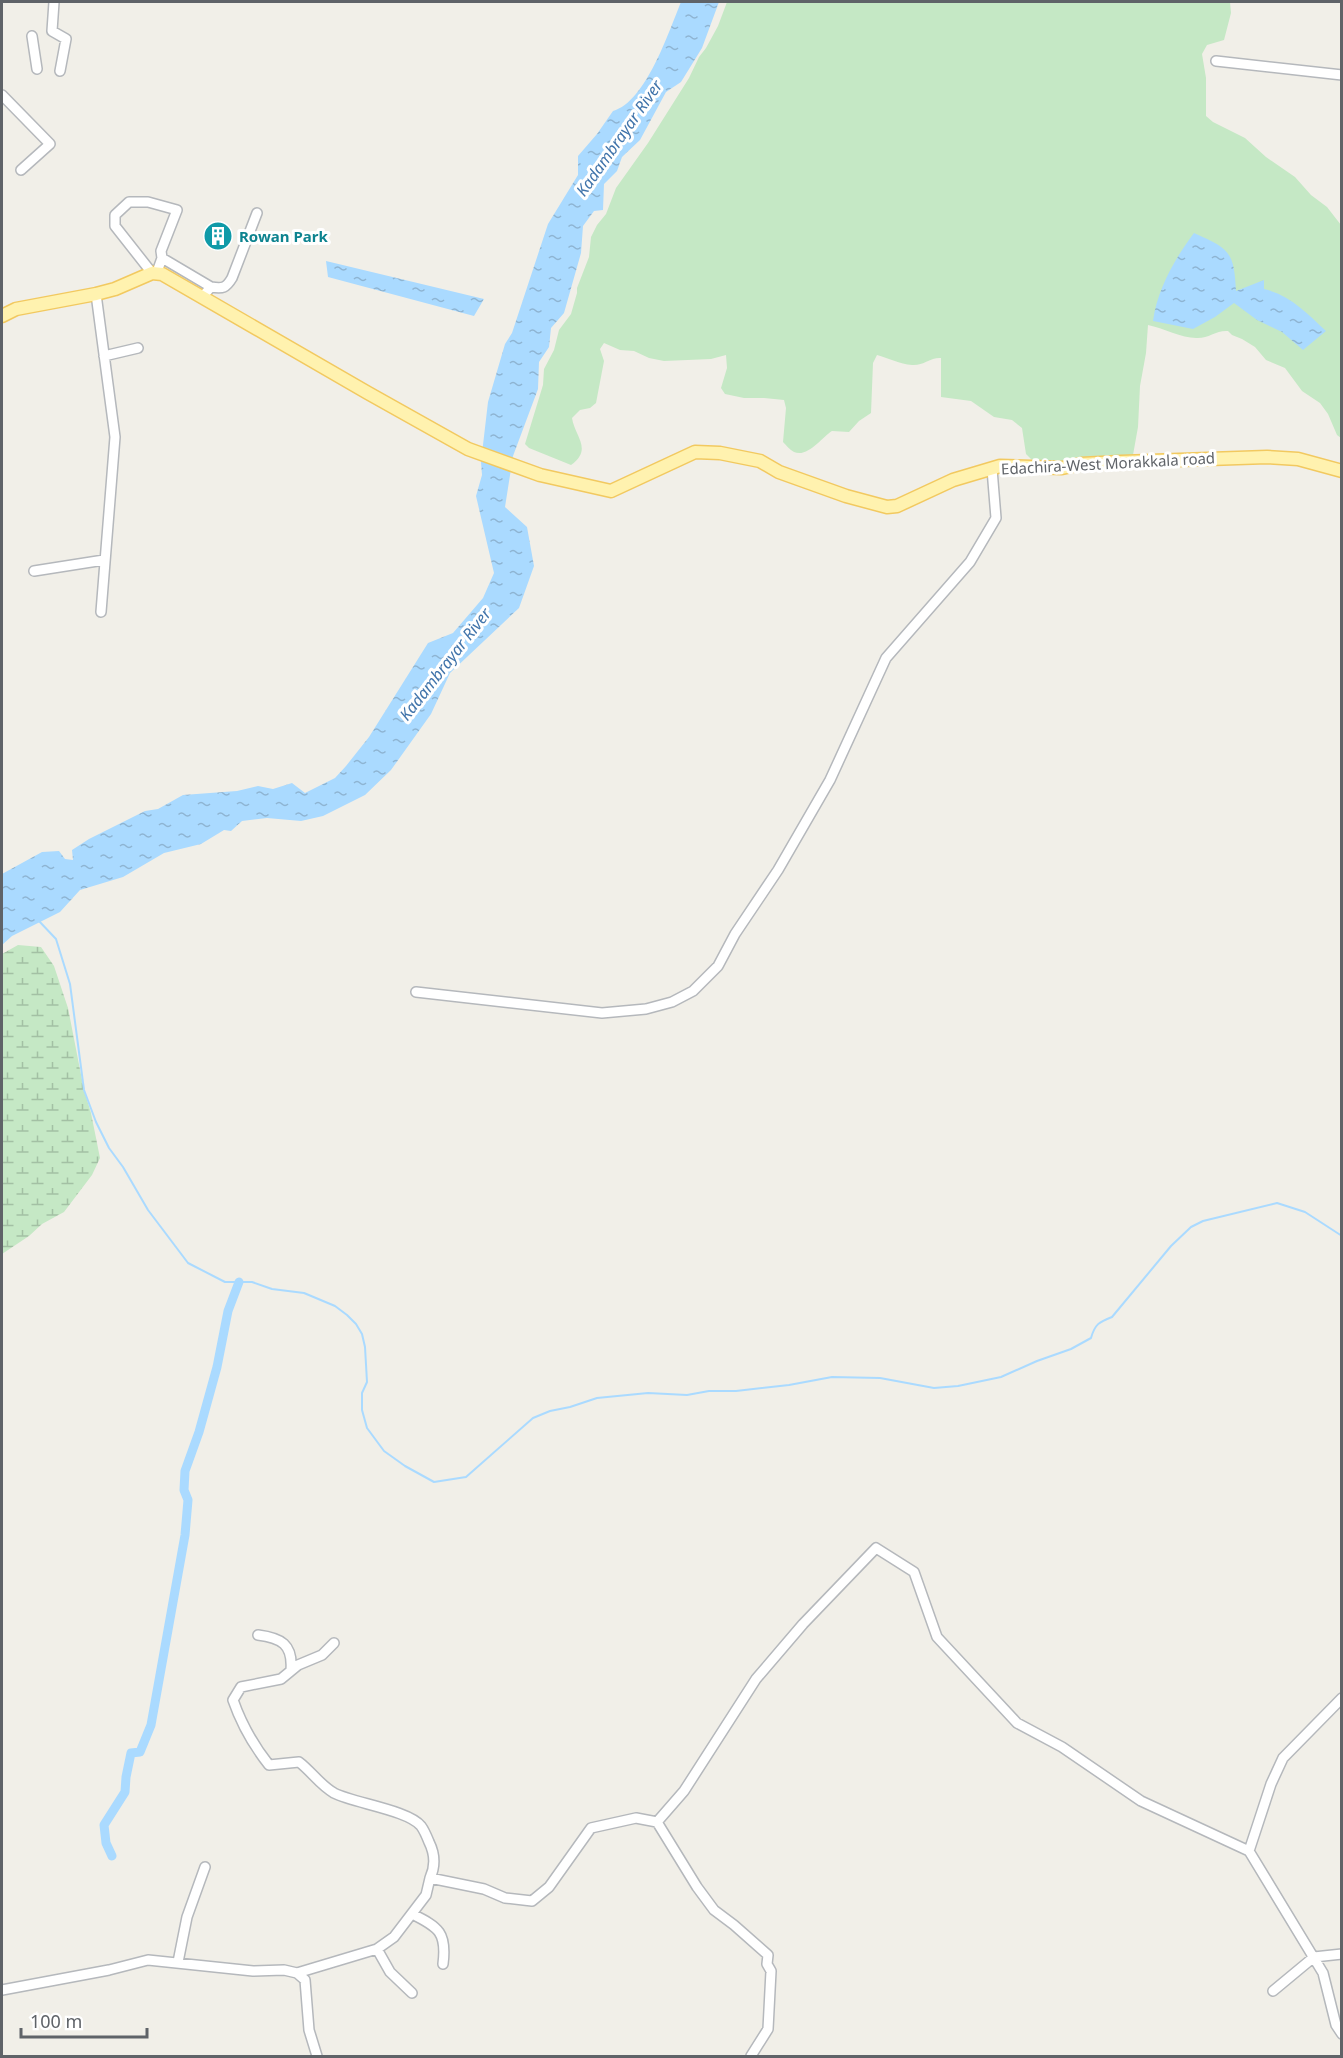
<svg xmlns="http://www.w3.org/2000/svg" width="1343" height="2058" font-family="'Noto Sans',sans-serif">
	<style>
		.green { fill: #c5e8c5 }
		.wetland { fill: url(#wetland-marsh) }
		.water { fill: url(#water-ripples) }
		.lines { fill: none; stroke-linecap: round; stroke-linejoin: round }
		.stream { stroke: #aadaff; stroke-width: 2 }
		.canal { stroke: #aadaff; stroke-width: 9 }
		.minor-casing { stroke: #b5b8bc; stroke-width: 12 }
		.major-casing { stroke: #f2c960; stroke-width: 15 }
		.minor { stroke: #fff; stroke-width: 9 }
		.major { stroke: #fff2af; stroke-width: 12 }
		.labels { text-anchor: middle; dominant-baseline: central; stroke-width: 6; stroke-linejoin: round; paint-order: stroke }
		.culture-label { font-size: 15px; font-weight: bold; fill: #0d838f; stroke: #fff; text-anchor: start }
		.street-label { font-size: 15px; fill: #5f6368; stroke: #fff }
		.water-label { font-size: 16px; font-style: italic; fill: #4174aa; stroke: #fff }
	</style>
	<defs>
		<pattern id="wetland-marsh" width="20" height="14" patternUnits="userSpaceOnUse" patternTransform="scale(1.5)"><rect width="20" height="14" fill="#c5e8c5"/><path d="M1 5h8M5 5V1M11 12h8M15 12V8" fill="none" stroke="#a3c0a4"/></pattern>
		<pattern id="water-ripples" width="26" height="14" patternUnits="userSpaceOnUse" patternTransform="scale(1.5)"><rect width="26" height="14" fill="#aadaff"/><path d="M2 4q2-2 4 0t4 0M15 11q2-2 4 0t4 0" fill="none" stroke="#8eb4d2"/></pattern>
	</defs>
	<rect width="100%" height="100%" fill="#f1efe8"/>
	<!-- green -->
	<path class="green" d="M727,2h503l1,11 -7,27 -17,5 -5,9 4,24v38l7,6 32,16 21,19 29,20 16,18 16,12 14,18v213l-4,-3 -9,-21 -8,-11 -18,-12 -17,-23 -19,-8 -11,-13 -13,-8 -10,-4 -4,-4c-12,-1 -20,8 -32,7 -14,0 -33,-10 -48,-13l-2,28 -6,33 -2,41 -5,28 -47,2 -27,5h-25l-8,-8 -4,-26 -10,-8 -18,-3 -23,-16 -30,-4v-39c-10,-1 -18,8 -29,7 -12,-1 -24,-7 -35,-10l-4,8 -2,50 -12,8 -10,11 -17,-1c-10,6 -24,27 -38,21 -4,-2 -8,-7 -11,-10l3,-34 -2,-8 -20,-2h-20l-19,-4 -4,-6 6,-20 -1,-13 -15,4 -47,2 -15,-3 -15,-7 -14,-1 -16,-7 -4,6 4,12 -8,42 -6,5 -10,2 -8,8c3,19 21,31 -1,47l-42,-17 -4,-4 18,-59 1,-16 10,-19 5,-20 12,-16 6,-21v-5l12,-31 2,-20 6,-12 9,-11 10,-26 32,-45 41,-65 10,-21 7,-9 12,-22z"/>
	<!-- wetland -->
	<path class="wetland" d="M18,945l23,2 13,19 14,42 16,82 7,23 9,45 -8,17 -28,37 -22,12 -13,12 -27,18v-300z"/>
	<!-- water -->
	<path class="water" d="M681,2h38l-17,46 -21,34 -15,10 -26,48 -18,17 -5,14 -13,13 -1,26 -9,1 -11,15 -2,27 -17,60 -13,15 -2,19 -10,15 -1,27 -25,67 -8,51 22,20 7,39 -15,42 -69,65 -19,41 -40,56 -26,25 -42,21 -22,5 -34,-3 -25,3 -11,10 -7,-1 -23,14 -37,9 -41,24 -43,13 -20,22 -48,24 -10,9v-71l40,-22 17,-1 6,8 8,1 -1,-10 17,-11 56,-28 13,-2 25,-14 54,-4 21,-5 15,3 19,-6 13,10 30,-15 11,-12 23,-29 59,-94 25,-10 30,-35 11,-25 -18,-77 6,-21 -1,-13 7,-60 17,-58 7,-11 36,-109 30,-49v-19l19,-22 16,-23c33,-9 56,-80 68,-109z
		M1194,233c36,16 40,19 42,58l28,-11v9c26,6 43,24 62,42l-23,19 -21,-18 -25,-12 -23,-17 -19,14 -22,12 -40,-8c4,-31 22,-63 41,-88z
		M326,261l158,38 -10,17 -146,-39z"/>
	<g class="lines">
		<!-- stream -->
		<path class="stream" d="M38,920l18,19 14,45 14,106 12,32 13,26 14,19 25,43 40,53 37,19h27l20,7 32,4 31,13 12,9 9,9 6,10 3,13 2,35 -5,11v17l5,18 17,23 21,15 29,16 32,-5 67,-59 17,-7 20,-4 27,-9 51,-5 39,2 22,-4h27l53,-6 43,-8 48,1 54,10 24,-2 43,-9 36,-16 34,-12 20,-11c4,-14 8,-16 21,-21l59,-71 20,-19 12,-6 74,-18 28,9 37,24"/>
		<!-- canal -->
		<path class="canal" d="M112,1856l-6,-13 -2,-18 21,-33 1,-15 5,-24 9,-1 11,-27 34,-190 3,-35 -4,-10 1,-19 14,-39 18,-65 11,-56 11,-29"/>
		<!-- minor casing -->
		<g class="minor-casing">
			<path id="minor" d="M54,2l-2,29 14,8 -6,32
				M32,36l5,33
				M1216,61l126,14
				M2,95l48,49 -29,26
				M162,258l49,29
				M152,273l-37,-47v-11l14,-13h19l29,8 -16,41 1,7 -5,14
				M96,294l19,143 -14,175
				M202,297l9,-10c12,2 15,1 21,-9l25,-65
				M104,356l34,-8
				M34,571l70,-11
				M416,992l186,21 44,-4 26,-7 21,-11 25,-25 17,-32 43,-64 52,-90 56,-122 84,-96 26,-44 -4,-49
				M258,1635c23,3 35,9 33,35
				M334,1643l-12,12 -24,10 -17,14 -40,8 -8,13c8,23 21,46 36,65l30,-3c12,9 21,23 35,31 19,10 74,17 87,33 3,4 6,11 8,16 6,12 7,23 1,36
				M657,1822l27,-31 72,-112 47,-55 73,-76 38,24 23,65 80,86 45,24 79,54 108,50 74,122 13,52 6,9
				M1249,1851l22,-67 12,-26 59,-60
				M412,1914c27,13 35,19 31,50
				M377,1949l13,23 22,21
				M178,1962l9,-45 18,-50
				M297,1973l80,-24 17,-12 32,-42 4,-17 54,11 21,9 27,3 17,-14 42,-59 45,-10 21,4 40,65 17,23 20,15 34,30 -1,9 4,7 -3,58 -17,27
				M2,1990l107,-20 39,-10 105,11 31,-1 13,3 8,7 4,50 8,26
				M1273,1991l41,-34 28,-3"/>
		</g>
		<!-- major casing -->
		<g class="major-casing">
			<path id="major" d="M2,316l14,-7 80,-15 19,-5 37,-16 10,1 206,119 100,56 72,26 71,16 84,-39 25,1 40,8 19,11 67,24 41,11 10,-1 56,-26 47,-14 62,2 19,-4 40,-2 146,-5 31,2 44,12"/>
		</g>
		<!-- minor -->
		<use href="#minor" class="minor"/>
		<!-- major -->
		<use href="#major" class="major"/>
	</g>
	<!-- icons -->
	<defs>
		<g id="building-disc" transform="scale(1.5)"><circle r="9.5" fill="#0f9aa8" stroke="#fff"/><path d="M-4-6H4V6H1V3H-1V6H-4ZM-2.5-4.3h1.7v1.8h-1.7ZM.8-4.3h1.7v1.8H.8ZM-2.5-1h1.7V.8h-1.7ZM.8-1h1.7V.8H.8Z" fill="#fff"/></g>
	</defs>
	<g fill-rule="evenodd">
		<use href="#building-disc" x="218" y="236"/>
	</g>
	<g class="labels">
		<!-- culture labels -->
		<g class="culture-label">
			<text x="239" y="236">Rowan Park</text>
		</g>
		<!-- street labels -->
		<g class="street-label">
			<text transform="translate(1108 463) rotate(-3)">Edachira-West Morakkala road</text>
		</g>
		<!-- water labels -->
		<g class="water-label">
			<text transform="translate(619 138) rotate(-55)">Kadambrayar River</text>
			<text transform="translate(445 664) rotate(-52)">Kadambrayar River</text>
		</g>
	</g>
	<!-- border -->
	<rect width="1343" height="2058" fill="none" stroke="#5f6368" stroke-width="6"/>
	<!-- scale -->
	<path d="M21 2028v9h126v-9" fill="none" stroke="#5f6368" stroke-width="3"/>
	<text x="30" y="2028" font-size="18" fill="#5f6368" stroke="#ffffff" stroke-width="4.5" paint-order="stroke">100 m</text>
</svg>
